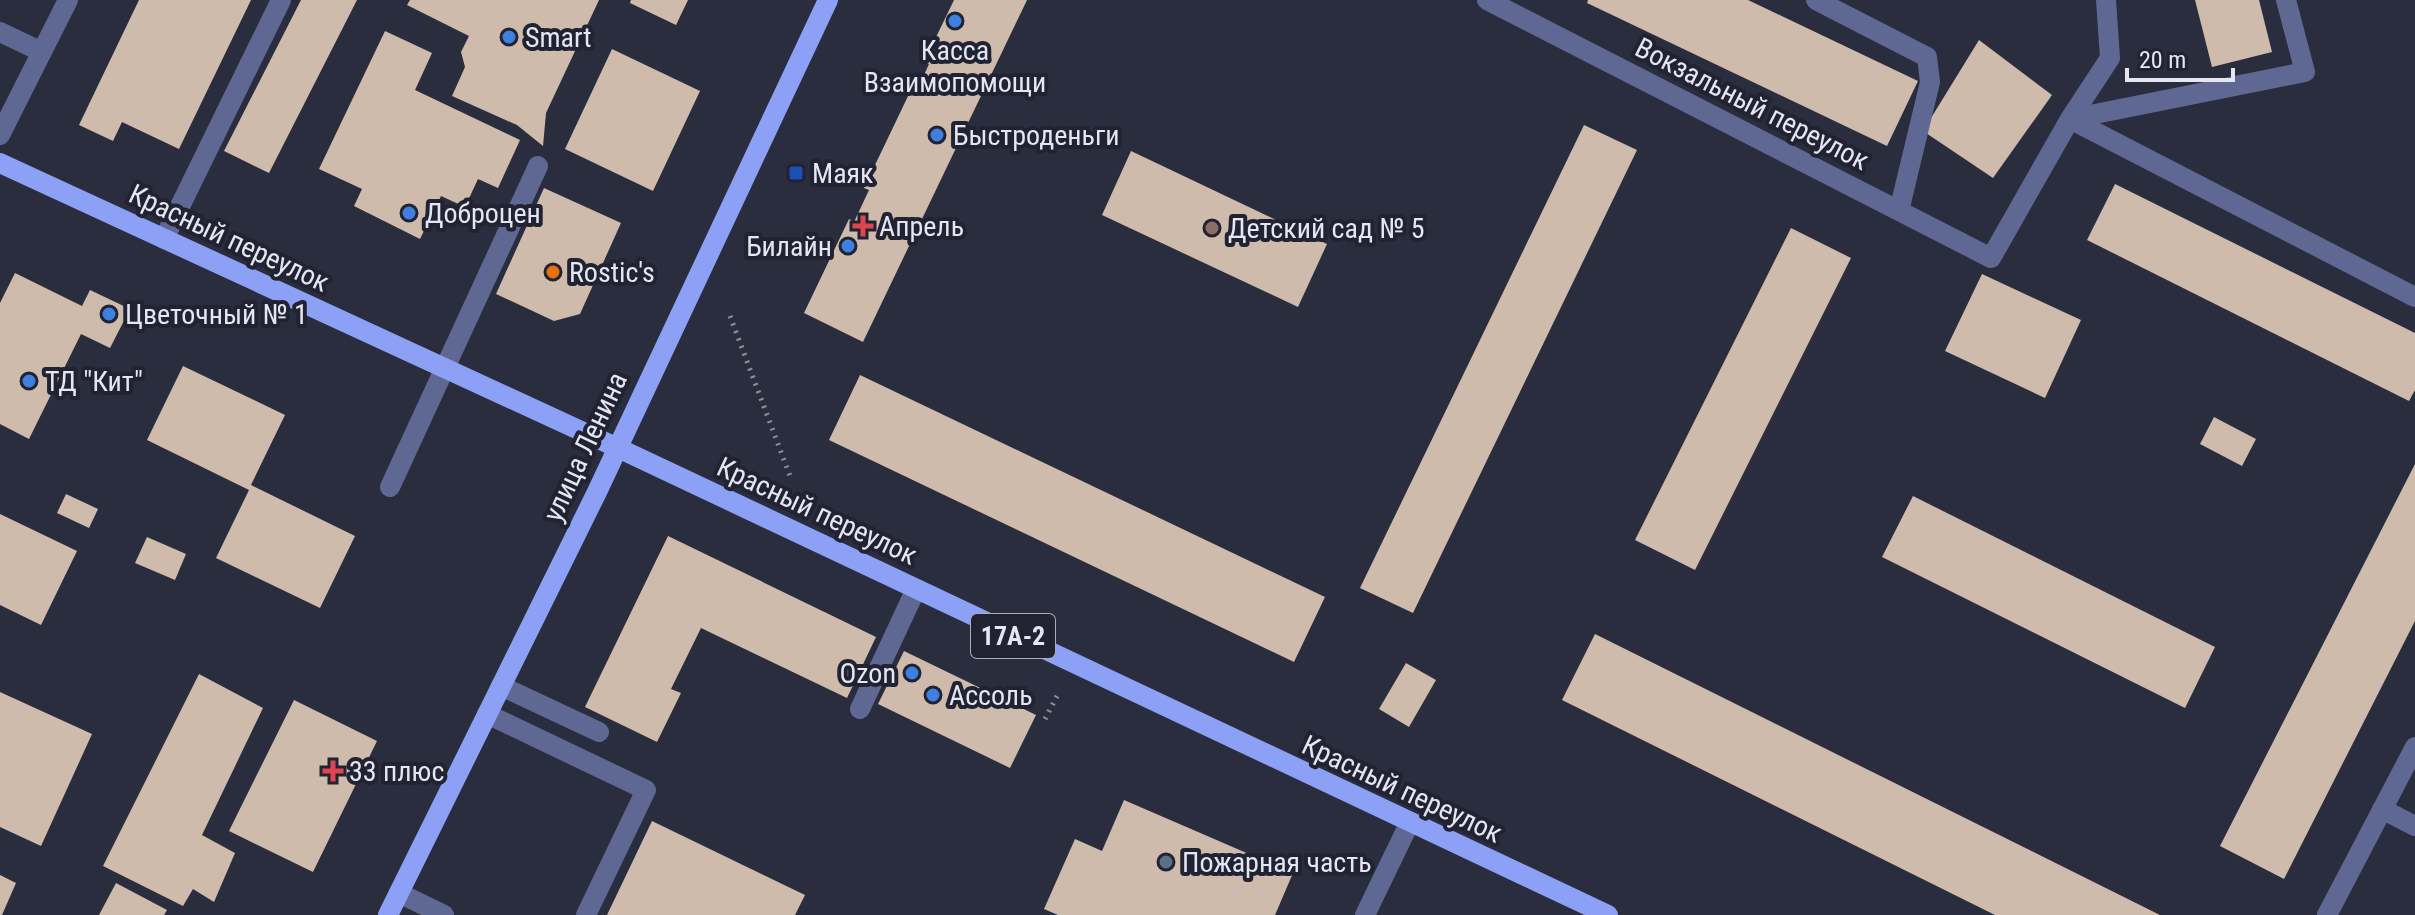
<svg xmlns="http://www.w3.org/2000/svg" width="2415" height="915" font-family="'Roboto Condensed',sans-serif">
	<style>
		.building { fill: #cfbbac }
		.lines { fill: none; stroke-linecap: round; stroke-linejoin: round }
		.path { stroke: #8c8f9d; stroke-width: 5; stroke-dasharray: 2 6; stroke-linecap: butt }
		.minor { stroke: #5e6892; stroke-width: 20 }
		.major { stroke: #8ca0f6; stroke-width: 20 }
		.shop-dot { fill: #3f7fe0; stroke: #212333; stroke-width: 3 }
		.transit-dot { fill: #1a4fb4; stroke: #212333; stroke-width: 3 }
		.health-dot { fill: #e0444e; stroke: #212333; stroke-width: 3 }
		.education-dot { fill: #8d6e63; stroke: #212333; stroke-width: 3 }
		.food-dot { fill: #e8710a; stroke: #212333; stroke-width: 3 }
		.service-dot { fill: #5c6f8a; stroke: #212333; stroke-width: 3 }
		.labels { text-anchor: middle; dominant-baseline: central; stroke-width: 8; stroke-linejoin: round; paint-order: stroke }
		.shield { fill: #212333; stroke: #aaacb8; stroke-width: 2 }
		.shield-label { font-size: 26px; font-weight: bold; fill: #e4e6f1 }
		.poi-label { font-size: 28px; fill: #e4e6f1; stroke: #212333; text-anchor: start }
		.street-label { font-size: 28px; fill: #e4e6f1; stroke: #212333 }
	</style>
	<rect width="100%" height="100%" fill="#2a2d3e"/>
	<!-- building -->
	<path class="building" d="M139,0h112l-72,149 -57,-27 -9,19 -34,-16z
		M301,0h56l-88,173 -45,-22z
		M410,0h189l-53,113 -3,33 -26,-21 -65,-29 13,-29 -4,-15 8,-16 -62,-31z
		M631,0h57l-12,25 -46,-22z
		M954,0h73l-164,342 -59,-29 45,-94 5,3 15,-32 -5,-2 46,-96 5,3 14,-31 -5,-2z
		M1588,0h160l170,81 -31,65 -300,-143z
		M2195,0h64l13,52 -60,15z
		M385,31l47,22 -17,37 105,50 -22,48 -20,-9 -13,28 -24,-11 -21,43 -66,-33 8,-17 -43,-20z
		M1979,40l73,55 -59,83 -70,-47z
		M612,49l88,42 -47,100 -88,-42z
		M1584,125l53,25 -224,463 -53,-25z
		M1131,151l196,93 -29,63 -196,-92z
		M2115,184l300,149v57l-6,11 -322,-161z
		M544,188l77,35 -41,91 -26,7 -58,-27z
		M1791,228l60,30 -156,312 -60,-30z
		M15,273l67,33 8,-16 40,19 -20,39 -29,-14 -52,105 -29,-15v-121z
		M1982,274l99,46 -36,78 -100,-47z
		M183,366l102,49 -34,70 104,51 -35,72 -104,-50 33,-68 -102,-50z
		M860,375l465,222 -31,65 -465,-222z
		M2214,417l42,22 -14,27 -42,-22z
		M2415,464v157l-131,258 -64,-33z
		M66,494l32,15 -9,19 -32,-15z
		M1913,496l302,151 -30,61 -303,-151z
		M0,514l77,37 -36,74 -41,-20z
		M668,536l208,101 -29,61 -146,-70 -30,61 10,4 -24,49 -72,-35z
		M147,537l39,17 -11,26 -40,-17z
		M1595,634l565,281h-165l-433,-215z
		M904,651l132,64 -26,53 -132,-64z
		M1406,663l30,17 -27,47 -30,-18z
		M199,674l64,34 -61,127 33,18 -21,49 -21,-13 -10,17 -80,-40z
		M0,692l92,42 -51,112 -41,-19z
		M294,700l83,41 -64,131 -84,-41z
		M1124,800l169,73 -18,42h-217l-14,-6 31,-70 27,12z
		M652,821l153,74 -10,20h-188z
		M0,875l16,8 -14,32h-2z
		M116,883l51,27 -3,5h-65z"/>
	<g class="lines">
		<!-- path -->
		<path class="path" d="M730,316l60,160
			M1045,719l12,-23"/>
		<!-- minor -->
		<path class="minor" d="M1487,0l504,258 79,-139 345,178
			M1816,0l111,57 3,25 -31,129
			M0,32l42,20
			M2070,119l235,-47 -19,-72
			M2070,119l40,-61 -4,-58
			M0,135l68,-135
			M164,239l117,-239
			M390,487l148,-321
			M501,686l98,46
			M860,709l56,-120
			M487,714l159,76 -60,125
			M2382,809l33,17
			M399,893l45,22
			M1365,915l44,-91
			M2327,915l88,-168"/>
		<!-- major -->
		<path class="major" d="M0,163l618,285 990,467
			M388,915l209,-423 231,-492"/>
	</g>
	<!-- markers -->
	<g class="shop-dot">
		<circle cx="955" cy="21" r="8"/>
		<circle cx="509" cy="37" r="8"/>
		<circle cx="937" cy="135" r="8"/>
		<circle cx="409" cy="213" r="8"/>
		<circle cx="848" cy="246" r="8"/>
		<circle cx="109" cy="314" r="8"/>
		<circle cx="29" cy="381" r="8"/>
		<circle cx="912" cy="673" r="8"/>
		<circle cx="933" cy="695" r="8"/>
	</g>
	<rect class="transit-dot" x="788" y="165" width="16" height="16" rx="4"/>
	<g class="health-dot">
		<path d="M859 214h8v8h8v8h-8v8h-8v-8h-8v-8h8z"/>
		<path d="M329 759h8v8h8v8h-8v8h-8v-8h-8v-8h8z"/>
	</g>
	<circle class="education-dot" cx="1212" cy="228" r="8"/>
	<circle class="food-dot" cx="553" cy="272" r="8"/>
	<circle class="service-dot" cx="1166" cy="862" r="8"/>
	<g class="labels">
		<!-- shield labels -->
		<rect class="shield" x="971" y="614" width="84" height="44" rx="6"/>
		<g class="shield-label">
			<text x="1013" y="636">17А-2</text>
		</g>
		<!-- poi labels -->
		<g class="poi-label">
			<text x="525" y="37">Smart</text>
			<text x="955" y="50" text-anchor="middle">Касса<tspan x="955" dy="32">Взаимопомощи</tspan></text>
			<text x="953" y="135">Быстроденьги</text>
			<text x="812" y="173">Маяк</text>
			<text x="425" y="213">Доброцен</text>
			<text x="879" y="226">Апрель</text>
			<text x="1228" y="228">Детский сад № 5</text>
			<text x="832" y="246" text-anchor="end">Билайн</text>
			<text x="569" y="272">Rostic's</text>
			<text x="125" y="314">Цветочный № 1</text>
			<text x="45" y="381">ТД "Кит"</text>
			<text x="896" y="673" text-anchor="end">Ozon</text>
			<text x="949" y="695">Ассоль</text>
			<text x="349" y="771">33 плюс</text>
			<text x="1182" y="862">Пожарная часть</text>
		</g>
		<!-- street labels -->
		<g class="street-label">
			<text transform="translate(1752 104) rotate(27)">Вокзальный переулок</text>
			<text transform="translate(229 238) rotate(25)">Красный переулок</text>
			<text transform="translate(585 447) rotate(-65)">улица Ленина</text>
			<text transform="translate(817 511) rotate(25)">Красный переулок</text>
			<text transform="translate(1402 789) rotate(25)">Красный переулок</text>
		</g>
	</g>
	<!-- scale -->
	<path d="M2127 68v12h106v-12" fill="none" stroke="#e4e6f1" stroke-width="4"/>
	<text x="2139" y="68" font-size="24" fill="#e4e6f1" stroke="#212333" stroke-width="6" paint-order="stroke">20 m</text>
</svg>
